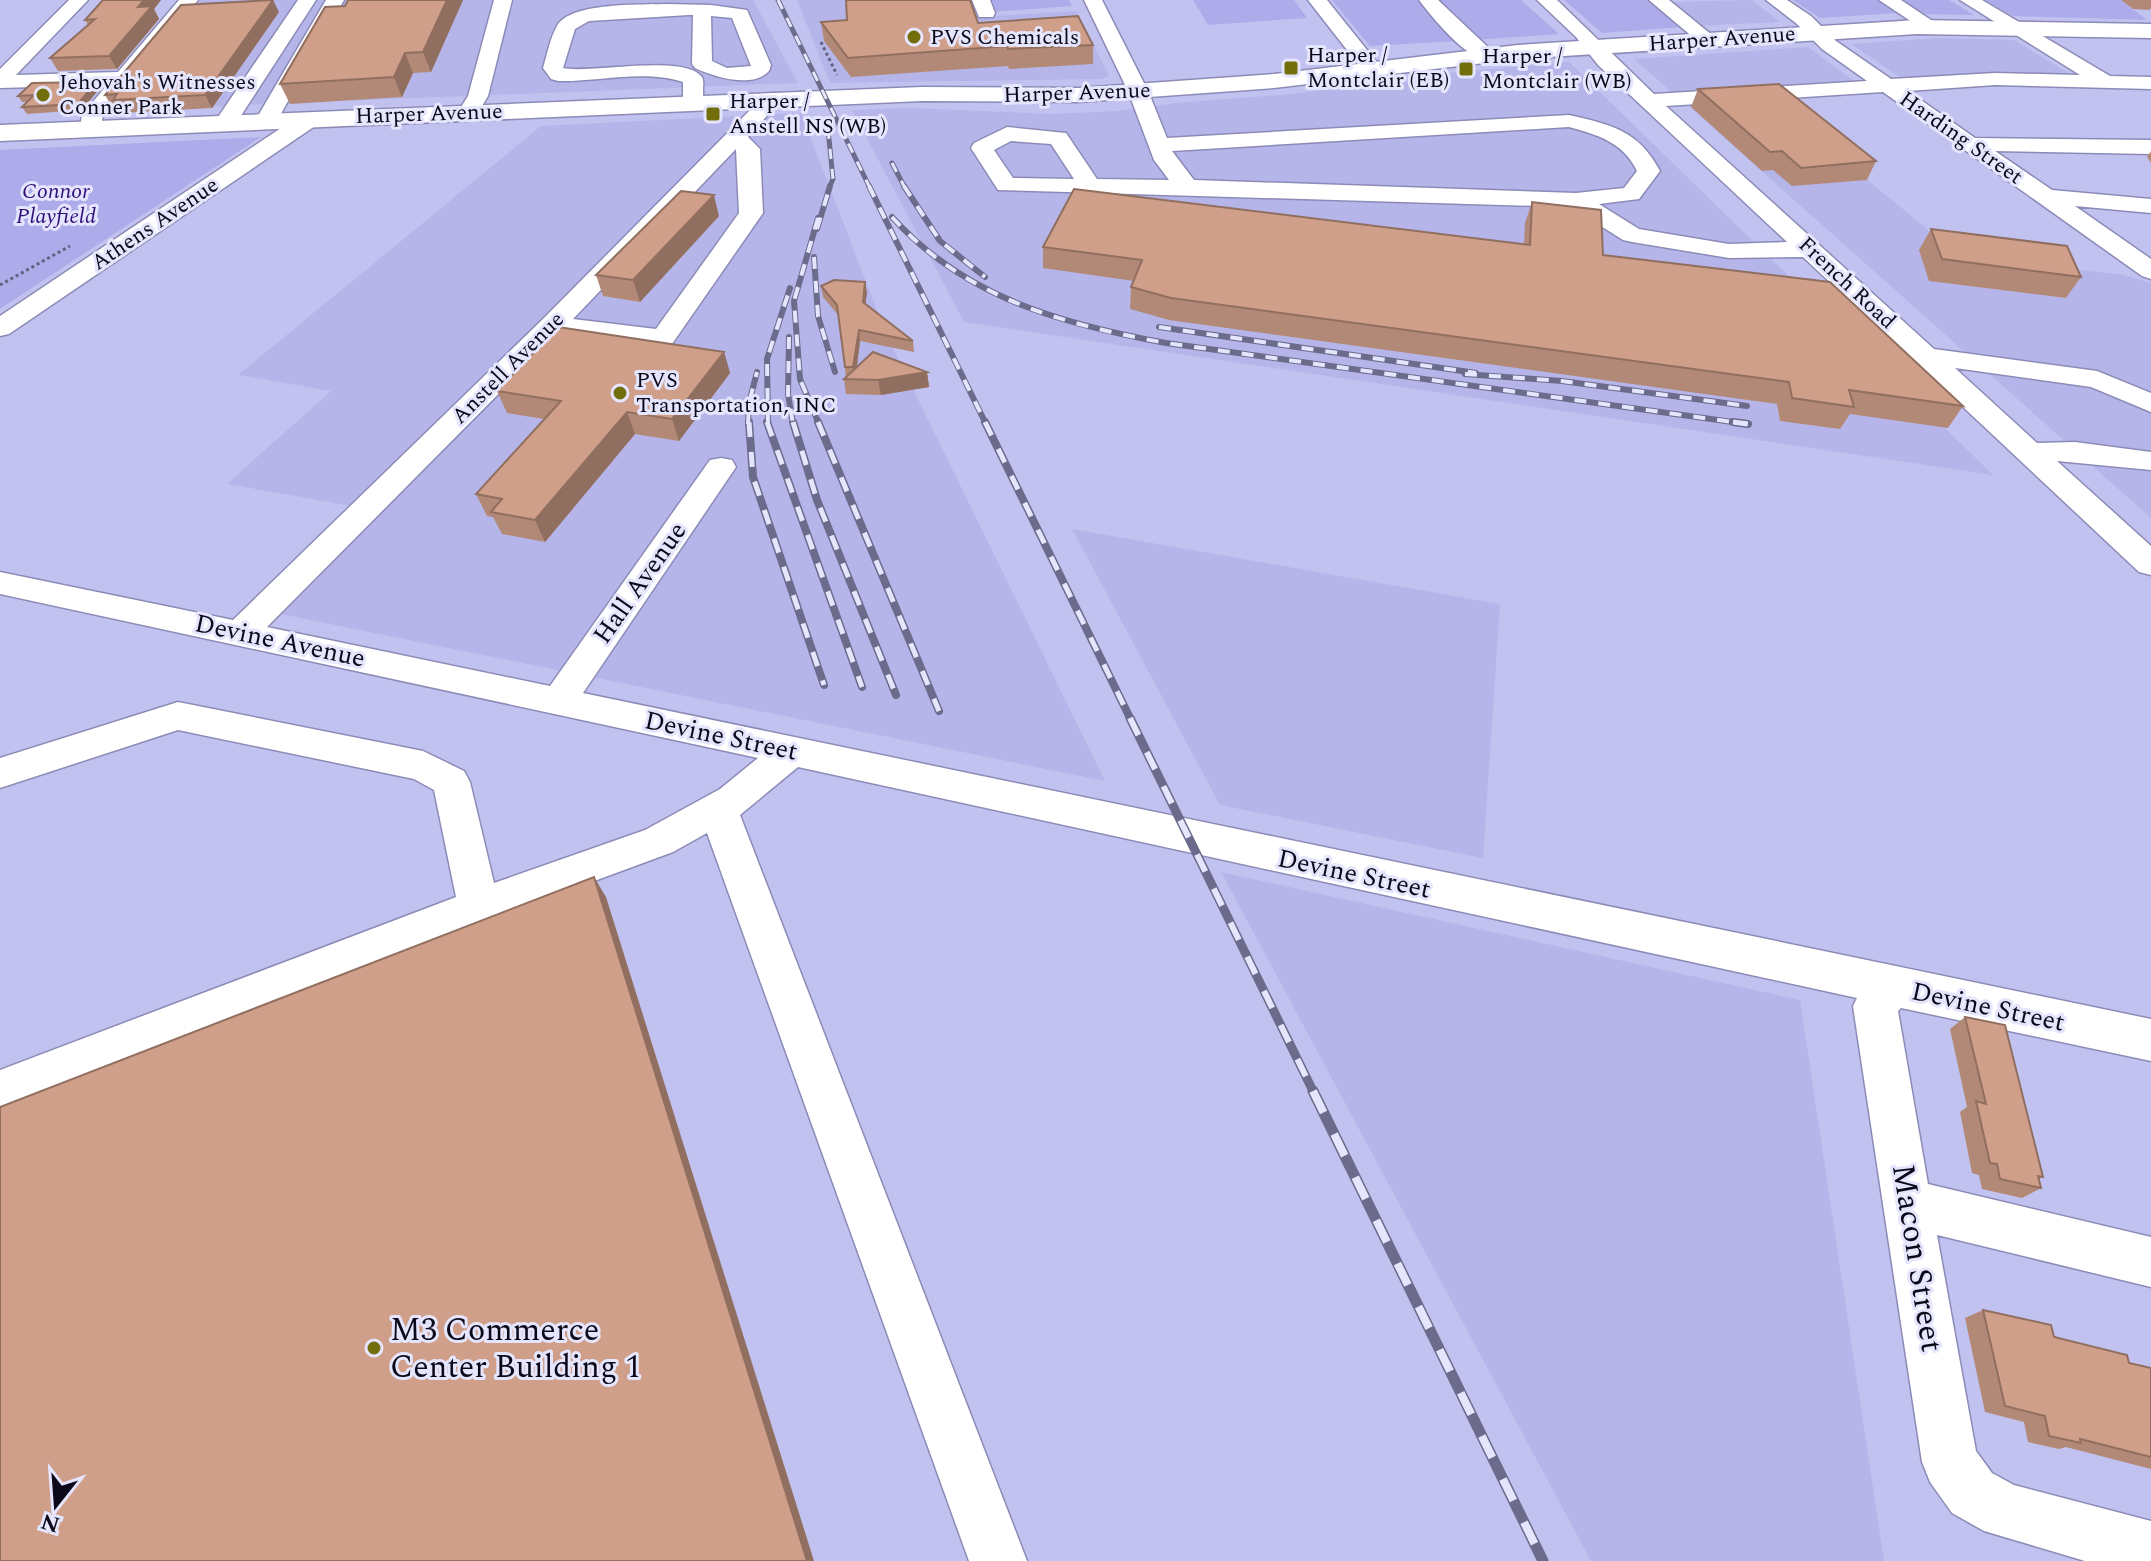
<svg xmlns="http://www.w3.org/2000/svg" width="2151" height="1561" font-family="Spectral,serif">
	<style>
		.built { fill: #b6b5ea }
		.green { fill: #aeabeb }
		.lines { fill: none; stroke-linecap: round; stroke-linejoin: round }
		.minor-casing { stroke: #8c8bb7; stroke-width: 3 }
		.major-casing { stroke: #8c8bb7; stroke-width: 3 }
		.path { stroke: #636280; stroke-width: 3; stroke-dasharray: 3 3; stroke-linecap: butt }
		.minor { fill: #fff; fill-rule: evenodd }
		.major { fill: #fff; fill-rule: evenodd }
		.rail-far4-casing { stroke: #6c6b8b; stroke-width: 5 }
		.rail-far3-casing { stroke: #6c6b8b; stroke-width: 6 }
		.rail-far2-casing { stroke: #6c6b8b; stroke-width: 8 }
		.rail-far1-casing { stroke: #6c6b8b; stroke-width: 9 }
		.rail-casing { stroke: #6c6b8b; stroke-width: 11 }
		.rail-far4 { stroke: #e5e5fd; stroke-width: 3; stroke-dasharray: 10; stroke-linecap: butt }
		.rail-far3 { stroke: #e5e5fd; stroke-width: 4; stroke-dasharray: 12; stroke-linecap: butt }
		.rail-far2 { stroke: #e5e5fd; stroke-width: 5; stroke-dasharray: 15; stroke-linecap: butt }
		.rail-far1 { stroke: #e5e5fd; stroke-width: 6; stroke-dasharray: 19; stroke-linecap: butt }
		.rail { stroke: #e5e5fd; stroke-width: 8; stroke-dasharray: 24; stroke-linecap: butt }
		.wall { fill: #b28976 }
		.shaded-wall { fill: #916f60 }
		.building { fill: #cf9f89; stroke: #916f60; stroke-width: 2 }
		.poi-dot { fill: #736e0c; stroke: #e5e5fd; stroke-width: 3 }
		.labels { text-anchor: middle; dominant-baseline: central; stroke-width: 6; stroke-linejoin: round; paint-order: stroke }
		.far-poi-label { font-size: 22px; fill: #0b0919; stroke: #e5e5fd; text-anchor: start }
		.far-street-label { font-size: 22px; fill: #0b0919; stroke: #e5e5fd }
		.far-park-label { font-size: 22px; font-style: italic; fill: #2f0f78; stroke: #e5e5fd }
		.street-label { font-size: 26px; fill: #0b0919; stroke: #e5e5fd }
		.near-street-label { font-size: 32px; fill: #0b0919; stroke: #e5e5fd }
		.near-poi-label { font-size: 32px; fill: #0b0919; stroke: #e5e5fd; text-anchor: start }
	</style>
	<rect width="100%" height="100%" fill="#c2c2f0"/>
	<!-- built -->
	<path class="built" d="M201,0h552l45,83 -534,21 -155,9z
		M797,0h174l6,17 99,-6 33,64 -7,4 -272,4z
		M1752,0l28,22 -85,4 -29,-24z
		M1939,38l75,2 62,38 -172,2 -53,-36z
		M1808,47l49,36 -181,13 -42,-37z
		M1569,62l424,413 -1029,-153 -112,-212 59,-2 140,6 67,-3 58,-8 116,-9 166,-22z
		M1765,96l195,160 164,19 27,8v235l-467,-416z
		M801,113l86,223 218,445 -824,-167 99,-103 -153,-27 104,-93 -93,-16 303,-249z
		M1072,529l428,75 -17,254 -263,-53z
		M1221,872l579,128 84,561h-293z"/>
	<!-- green -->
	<path class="green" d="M987,0h82l3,6 -81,6z
		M1193,0h101l13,18 -99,7z
		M1332,0h87l39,41 -88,5z
		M1435,0h86l38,34 -85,6z
		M1564,0h85l34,27 -81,6z
		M1793,0h85l20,13 -78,5z
		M1895,0h54l25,15 -57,-1z
		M1985,0h136l26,20 -134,-4z
		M261,137l-261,172v-159z"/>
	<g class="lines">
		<!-- minor casing -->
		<g class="minor-casing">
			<path id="minor" d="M69,0h19l-72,75 102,-3 61,-72h19l-95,116 -4,18 -8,1 -11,-6 2,-14 25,-30 -107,3v-19z
				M298,0h18l-83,128h-16l-3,-5z
				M326,0h18l-67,121 -3,5h-16l-3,-5z
				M494,0h18l-24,96 -12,20 -7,2 -11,-6 10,-16z
				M972,0h18l5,13 -2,4h-14z
				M1084,0h18l46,91 19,47 402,-23c43,10 69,15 91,56l-21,28 -40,5 40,25 90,15 58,-2 -189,-177 -22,-28 -39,-37h20l97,94 213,-13 -45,-32 -25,-25 -31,-24h21l24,16 25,25 55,38 104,-6 85,2 -120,-75h22l128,76 41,1v12l-156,-4 -87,6 67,47 176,2v14l-156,-3 57,39 99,9v14l-76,-7 76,53v20l-9,-3 -259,-184 -217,14 268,243 163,22 54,22v19l-60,-25 -136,-19 82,75 38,-1 76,10v18l-94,-9 94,85v29l-12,-3 -336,-315 -74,1 -97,-16 -9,-2 -52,-33 -573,-17 -27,-42 3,-5 33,-16 59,6 31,46 72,1 -15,-20 -26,-69zM1569,127c29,8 54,15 68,44l-13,17 -48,5 -382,-13 -22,-29zM1011,141l40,3 23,35 -61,-1 -19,-28z
				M1308,0h19l52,65 3,4 -3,4h-14z
				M1419,0h19l54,51 3,4 -3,4c-22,6 -60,-42 -73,-59z
				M1649,0h20l49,40 -3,4h-14z
				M1879,0h22l39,26 -2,4h-14z
				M666,4l45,1 36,5 24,55 -2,6c-16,18 -55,6 -74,-3l-3,-4 1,-49h-4l-100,6 -14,8 -12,39c27,6 121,-15 139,9 2,3 1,9 1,12 0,8 1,12 -3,18h-14l-3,-4v-21c-39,-13 -85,0 -125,-1l-7,-2 -8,-11c4,-13 7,-30 14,-42 13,-24 84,-21 109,-22zM711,16l21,2 19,48 -24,2 -15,-7z
				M772,93l10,6 -34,38 12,12 3,64 -91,131 -9,2 -104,-13 -292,294 283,59 160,-226 11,-2 11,2 4,7 -153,226 1568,326v42l-250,-53 -3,3 30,173 223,53v50l-214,-52 39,216 16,22 22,12 137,36v40h-66l-101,-30 -32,-18 -22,-31 -8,-20 -69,-456 4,-8 -1059,-231 -58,48 287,746h-58l-262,-728 -34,19 -179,66 -494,196v-44l456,-173 -22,-107 -20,-11 -236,-49 -178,58v-30l178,-56 245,49 41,20 6,11 24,101 151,-53 75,-41 38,-31 -758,-164v-22l233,48 311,-302 221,-223zM736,149l3,64 -83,116 -83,-10z
				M310,113l8,1 3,5 -3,5 -309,210 -9,2v-20l302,-202z"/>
		</g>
		<!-- major casing -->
		<g class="major-casing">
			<path id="major" d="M1917,20l234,4v14l-234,-4 -399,25 -244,29 -195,14 -157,-1 -922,40v-16l922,-38 157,1 195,-14 244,-29z"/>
		</g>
		<!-- path -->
		<path class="path" d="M821,42l16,33
			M0,285l70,-39"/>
		<!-- minor -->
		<use href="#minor" class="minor"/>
		<!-- major -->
		<use href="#major" class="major"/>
		<!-- rail-far4 casing -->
		<g class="rail-far4-casing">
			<path id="rail-far4" d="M778,0l92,188
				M828,129l5,50 -4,9
				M892,163l13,25"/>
		</g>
		<!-- rail-far3 casing -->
		<g class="rail-far3-casing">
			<path id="rail-far3" d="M869,186l117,238
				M904,186l36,55 45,36
				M892,217c73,81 170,107 274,126l581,81
				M818,218l-24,83 6,78 19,45
				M817,229l13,-43
				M814,257l4,59 17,56
				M1159,327l317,46
				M789,337l-1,57 5,30
				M1465,374l97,7 185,25
				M748,424l1,-21 8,-31
				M768,424l-1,-65 23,-71"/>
		</g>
		<!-- rail-far2 casing -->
		<g class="rail-far2-casing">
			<path id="rail-far2" d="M749,422l4,55 71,208
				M767,422l95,265
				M793,422l24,78 79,195
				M818,422l121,289
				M985,422l146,298
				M1733,422l15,2"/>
		</g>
		<!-- rail-far1 casing -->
		<g class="rail-far1-casing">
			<path id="rail-far1" d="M1130,718l184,375"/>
		</g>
		<!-- rail casing -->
		<g class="rail-casing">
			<path id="rail" d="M1313,1091l230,470"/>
		</g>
		<!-- rail-far4 -->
		<use href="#rail-far4" class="rail-far4"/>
		<!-- rail-far3 -->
		<use href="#rail-far3" class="rail-far3"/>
		<!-- rail-far2 -->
		<use href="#rail-far2" class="rail-far2"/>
		<!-- rail-far1 -->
		<use href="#rail-far1" class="rail-far1"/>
		<!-- rail -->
		<use href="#rail" class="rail"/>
	</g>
	<!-- wall -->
	<path class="wall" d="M103,0h58l-7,9 5,10 -42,50 -59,2 -8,-13 38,-33 -3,-5z
		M463,0l-32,72 -18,1 -11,24 -112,7 -10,-20z
		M2121,0h30v8l-2,2 -16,-1z
		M279,12l-67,96 -91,5 -3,-5 -5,1 -8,-14z
		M821,22l157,1 115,22v19l-84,5 -1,-3 -157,11 -27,-36z
		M100,88l-18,22 -55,4 -5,-7 5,-5h-5l-4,-6z
		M1698,89l178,72 -9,19 -75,6 -19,-16 -11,1 -71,-64z
		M2151,151v12l-4,-6z
		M1532,202l71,53 360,151 -15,22 -98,-14 -10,15 -60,-8 -3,-17 -608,-84 -39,-11 1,-22 3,-6 -91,-13v-21l481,-3 1,-21z
		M719,216l-79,86 -37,-6 -7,-21z
		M1931,229l150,48 -15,21 -137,-17 -10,-31z
		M865,282l2,11 -2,12 48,36 1,11 -54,-11 -3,26 70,5 2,15 -48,8 -35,-1 -2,-15 2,-2 -8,-62 -15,-18 -2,-11z
		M724,352l6,21 -51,68 -44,-7 -90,108 -43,-8 -9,-17 -6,-1 -11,-22 68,-75 -37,-6 -10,-22z
		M1965,1017l78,160 -4,2 2,9 -19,10 -40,-9 -3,-14 -7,-2 -12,-61 7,-5 -17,-78z
		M1983,1310l146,53 22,5v101l-85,-22 -7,2 -31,-7 -4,-20 -39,-10 -20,-94z"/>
	<!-- shaded-wall -->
	<path class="shaded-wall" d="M144,0h17l-7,9 5,10 -42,50 -8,-13 29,-49z
		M273,0l6,12 -67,96 -7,-13z
		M447,0h16l-32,72 -8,-20z
		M405,53l8,20 -11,24 -8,-20z
		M96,82l4,6 -18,22 -4,-6z
		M714,195l5,21 -79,86 -7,-22z
		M865,282l2,11 -3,20 -1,-11z
		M859,330l1,11 -5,38 -2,-12z
		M724,352l6,21 -51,68 -7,-22z
		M927,372l2,15 -48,8 -3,-15z
		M627,412l8,22 -90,108 -10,-22z
		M594,877l12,20 208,664h-7z"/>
	<!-- building -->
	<path class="building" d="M103,0h41l-6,7 14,-1 -43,50 -59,2 45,-39 -10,1z
		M273,0l-68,95 -92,5 4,-6 -12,1 76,-90z
		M348,0h99l-24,52 -18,1 -11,24 -114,7 45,-77 20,-1z
		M846,0h124l8,23 100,-7 15,29 -85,4 -1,-3 -159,12 -27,-36 26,-2z
		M96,82l-18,22 -56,3 12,-12 -16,1 14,-13z
		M1779,84l97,77 -75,7 -19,-17 -12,1 -72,-63z
		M1074,189l456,56 2,-43 69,8 2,45 227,27 133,124 -114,-16 5,17 -62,-9 -3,-16 -618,-84 -40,-11 11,-27 -99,-13z
		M681,191l33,4 -81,85 -37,-5z
		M1931,229l136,17 14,31 -139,-18z
		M834,280l31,2 -2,20 50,39 -54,-11 -6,37h-8l-8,-62 -16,-19z
		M558,327l166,25 -52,67 -45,-7 -92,108 -44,-8 11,-13 -26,-5 85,-93 -64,-10z
		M873,352l54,20 -49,8 -34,-1z
		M594,877l213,684h-807v-454z
		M1965,1017l40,8 38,152 -5,-1 3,12 -41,-9 -3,-15 -7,-1 -14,-62 10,3z
		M1983,1310l68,15 3,12 73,18 2,8 22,5v89l-71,-18 1,4 -32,-7 -4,-20 -40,-10z"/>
	<!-- markers -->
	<g class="poi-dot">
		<circle cx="914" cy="37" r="8"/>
		<rect x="1283" y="60" width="16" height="16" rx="4"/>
		<rect x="1458" y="61" width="16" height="16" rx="4"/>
		<circle cx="43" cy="95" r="8"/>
		<rect x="705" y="106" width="16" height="16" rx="4"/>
		<circle cx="620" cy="393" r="8"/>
		<circle cx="374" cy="1348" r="8"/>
	</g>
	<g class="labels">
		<!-- far-poi labels -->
		<g class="far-poi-label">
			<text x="930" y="37">PVS Chemicals</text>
			<text x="1307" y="55">Harper /<tspan x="1307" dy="25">Montclair (EB)</tspan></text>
			<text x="1482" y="56">Harper /<tspan x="1482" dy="25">Montclair (WB)</tspan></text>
			<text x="59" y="82">Jehovah's Witnesses<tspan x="59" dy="25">Conner Park</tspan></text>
			<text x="729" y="101">Harper /<tspan x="729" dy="25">Anstell NS (WB)</tspan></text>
			<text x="636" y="380">PVS<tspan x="636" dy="25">Transportation, INC</tspan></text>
		</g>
		<!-- far-street labels -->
		<g class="far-street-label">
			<text transform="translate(1722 39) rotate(-4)">Harper Avenue</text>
			<text transform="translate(1077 93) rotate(-2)">Harper Avenue</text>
			<text transform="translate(429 114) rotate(-2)">Harper Avenue</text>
			<text transform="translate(1961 138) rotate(35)">Harding Street</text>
			<text transform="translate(155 224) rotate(-34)">Athens Avenue</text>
			<text transform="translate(1847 283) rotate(43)">French Road</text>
			<text transform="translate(508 368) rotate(-45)">Anstell Avenue</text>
		</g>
		<!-- far-park labels -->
		<g class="far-park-label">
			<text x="56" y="191">Connor<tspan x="56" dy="25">Playfield</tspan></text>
		</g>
		<!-- street labels -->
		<g class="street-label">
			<text transform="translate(640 583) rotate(-55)">Hall Avenue</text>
			<text transform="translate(280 641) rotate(12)">Devine Avenue</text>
			<text transform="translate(721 736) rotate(12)">Devine Street</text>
			<text transform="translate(1354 874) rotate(12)">Devine Street</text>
			<text transform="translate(1988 1007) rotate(12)">Devine Street</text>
		</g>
		<!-- near-street labels -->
		<g class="near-street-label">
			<text transform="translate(1917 1258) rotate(81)">Macon Street</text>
		</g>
		<!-- near-poi labels -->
		<g class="near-poi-label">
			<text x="390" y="1330">M3 Commerce<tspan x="390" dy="37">Center Building 1</tspan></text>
		</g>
	</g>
	<!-- north arrow -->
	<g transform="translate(56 1505) rotate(197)" stroke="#e5e5fd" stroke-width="6" paint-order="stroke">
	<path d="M0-6L14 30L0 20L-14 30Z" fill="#0b0919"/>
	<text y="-12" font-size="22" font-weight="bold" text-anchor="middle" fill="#0b0919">N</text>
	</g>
</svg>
